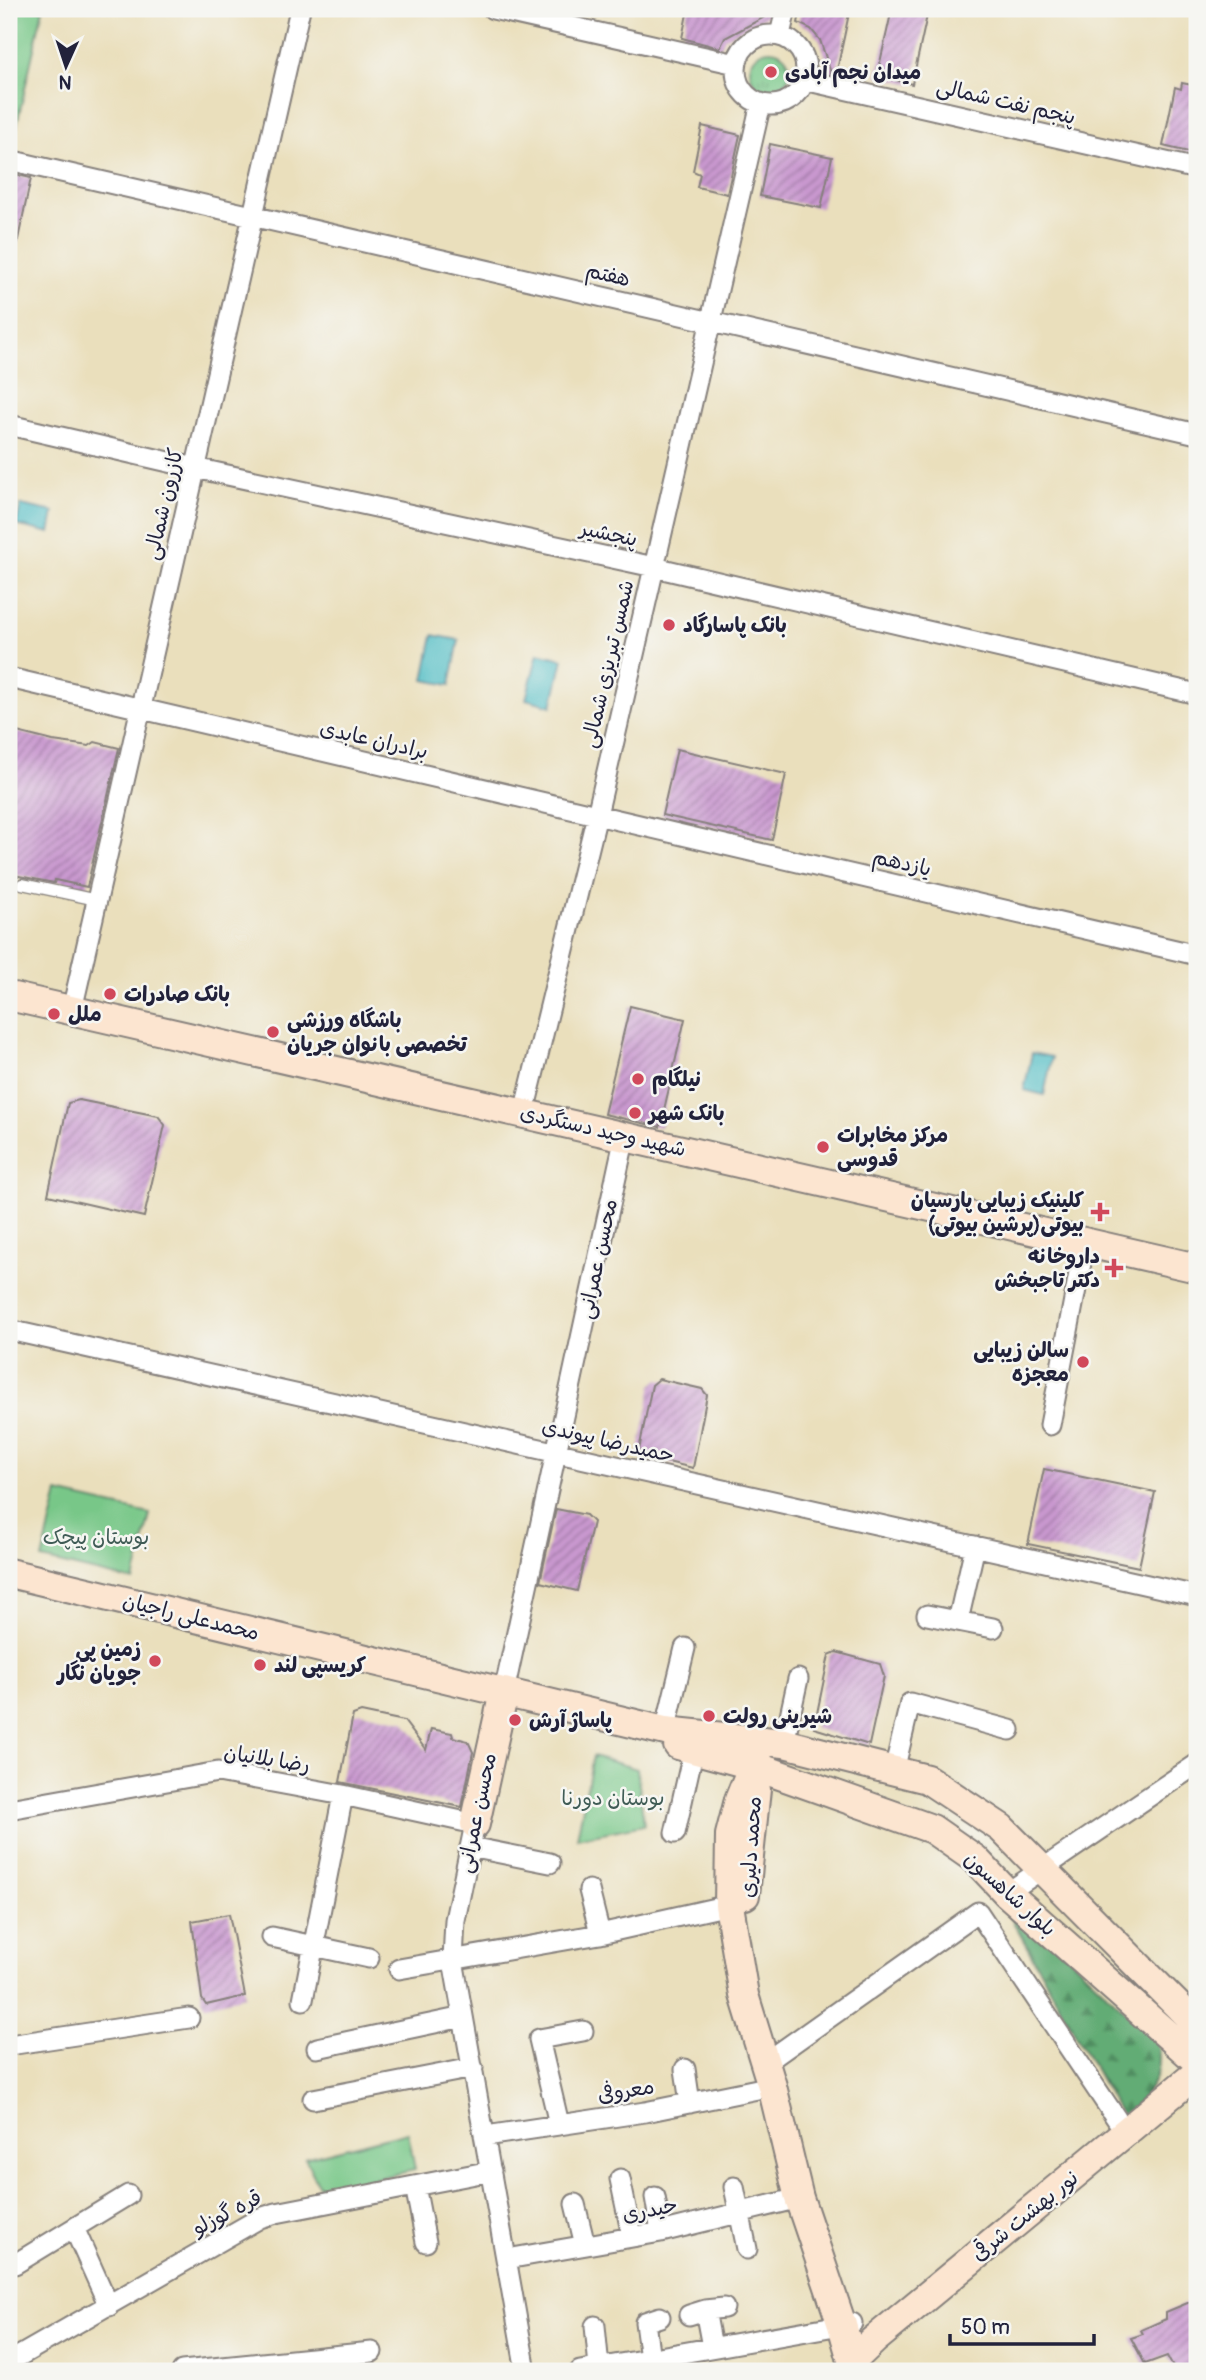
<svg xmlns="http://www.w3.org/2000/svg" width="1206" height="2380" font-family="Pangolin,'Playpen Sans Arabic',sans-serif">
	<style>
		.grass { fill: url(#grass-tufts); stroke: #4d7462; stroke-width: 2 }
		.forest { fill: url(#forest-firs); stroke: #426758; stroke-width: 2 }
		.park { fill: #78c788; stroke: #4d7462; stroke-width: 2 }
		.water { fill: #4cbbc3; stroke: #376e7f; stroke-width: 2 }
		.building { fill: url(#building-hatch) }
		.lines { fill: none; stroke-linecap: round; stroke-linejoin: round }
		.lane-casing { stroke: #86807c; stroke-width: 13 }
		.street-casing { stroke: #86807c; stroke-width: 23 }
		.secondary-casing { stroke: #86807c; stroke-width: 32 }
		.lane { stroke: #fff; stroke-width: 10 }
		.street { stroke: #fff; stroke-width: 19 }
		.secondary { stroke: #fce5d0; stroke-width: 28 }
		.poi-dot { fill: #d1495b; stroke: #f6f6f2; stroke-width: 2.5 }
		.labels { text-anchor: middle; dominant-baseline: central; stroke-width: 5; stroke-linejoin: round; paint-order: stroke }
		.poi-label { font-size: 21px; font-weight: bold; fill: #22223b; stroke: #f6f6f2; text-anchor: start }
		.street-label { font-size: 21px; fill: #22223b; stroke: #f6f6f2 }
		.park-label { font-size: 21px; fill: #405c56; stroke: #f6f6f2 }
	</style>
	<defs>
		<pattern id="grass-tufts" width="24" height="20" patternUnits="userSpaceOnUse" patternTransform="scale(1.75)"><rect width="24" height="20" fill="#78c788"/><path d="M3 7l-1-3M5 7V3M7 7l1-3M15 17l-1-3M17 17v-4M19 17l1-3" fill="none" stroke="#62a170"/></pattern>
		<pattern id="forest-firs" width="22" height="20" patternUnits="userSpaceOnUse" patternTransform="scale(1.75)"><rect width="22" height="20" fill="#62ac74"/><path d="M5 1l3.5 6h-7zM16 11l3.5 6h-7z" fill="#508c60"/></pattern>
		<pattern id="building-hatch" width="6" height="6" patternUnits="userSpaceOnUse" patternTransform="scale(1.75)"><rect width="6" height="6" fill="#c998cf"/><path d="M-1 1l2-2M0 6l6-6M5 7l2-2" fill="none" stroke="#a37ca9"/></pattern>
	</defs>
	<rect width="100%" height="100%" fill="#f6f6f2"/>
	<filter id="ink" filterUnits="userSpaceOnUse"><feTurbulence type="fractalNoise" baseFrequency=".0143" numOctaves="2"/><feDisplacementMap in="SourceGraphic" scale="14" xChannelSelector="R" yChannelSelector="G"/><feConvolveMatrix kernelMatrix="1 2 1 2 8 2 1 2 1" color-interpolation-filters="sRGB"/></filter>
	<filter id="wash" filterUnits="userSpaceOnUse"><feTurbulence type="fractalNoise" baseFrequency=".00686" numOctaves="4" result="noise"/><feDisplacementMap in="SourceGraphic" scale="28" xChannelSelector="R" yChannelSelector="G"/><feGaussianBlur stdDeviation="1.57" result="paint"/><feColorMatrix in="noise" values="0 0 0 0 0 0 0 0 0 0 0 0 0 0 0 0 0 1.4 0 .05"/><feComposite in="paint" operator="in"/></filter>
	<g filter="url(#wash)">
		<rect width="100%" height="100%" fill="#eadfbc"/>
		<!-- grass -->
		<path class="grass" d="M750 70a20 20 0 1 1 40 0a20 20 0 1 1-40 0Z"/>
		<!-- forest -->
		<path class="forest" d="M1020,1910l137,131c9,39 -11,52 -34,79l-113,-204z"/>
		<!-- park -->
		<path class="park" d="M11,9h32l-29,128 -5,-2v-116z
			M58,1493l92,21 -16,67 -92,-22z
			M593,1756l44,13 7,56 -67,13z
			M408,2132l7,38 -94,20 -16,-32z"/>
		<!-- water -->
		<path class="water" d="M21,505l33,7 -4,21 -34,-8z
			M433,635l26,5 -9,45 -26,-5z
			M538,653l25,6 -11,47 -26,-7z
			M1032,1053l20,4 -8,38 -20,-5z"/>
		<g id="blocks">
			<!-- building -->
			<path class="building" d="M688,9h85l-1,4 -47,25 -5,10 -38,-10z
				M801,9h49l-14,66 -5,-2 -11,-33 -9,-11 -13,-6z
				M892,9l36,2 -16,73 -35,-8z
				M1182,83l15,3v68l-34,-8 12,-59 6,2z
				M702,126l38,9 -13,59 -30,-7 3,-13 -7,-3z
				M770,144l62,13 -11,51 -61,-12z
				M9,173l22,5 -15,71 -7,-1z
				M9,730l44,11 36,5 6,-4 24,6 -32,139 -32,-7 -1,3 -45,-9z
				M677,749l109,25 -14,66 -110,-25z
				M630,1006l55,13 -25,108 -56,-13z
				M79,1100l79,16 7,9 -21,92 -96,-22 20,-92z
				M659,1379l43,10 5,6 -14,73 -55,-13 14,-70z
				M1044,1469l111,23 -16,75 -111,-23z
				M556,1509l30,6 7,7 -16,69 -37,-9z
				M836,1652l44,12 4,12 -15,69 -55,-17 15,-73z
				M361,1712l43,9 22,29 5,-21 21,4 1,4 15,4 5,11 -11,55 -122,-25 13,-67z
				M229,1914l16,82 -39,9 -4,-6 -10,-78z
				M1197,2299v65l-22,7 -8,-15 -22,8 -14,-26 12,-4 -2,-4 25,-11v-7z"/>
		</g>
	</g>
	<g filter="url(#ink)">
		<use href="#blocks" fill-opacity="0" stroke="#86807c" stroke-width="2"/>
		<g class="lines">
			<!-- lane casing -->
			<g class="lane-casing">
				<path id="lane" d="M22,884l75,16"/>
			</g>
			<!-- street casing -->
			<g class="street-casing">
				<path id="street" d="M493,9l243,55
					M780,35l6,-26
					M736 70a35 35 0 1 1 70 0a35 35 0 1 1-70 0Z
					M804,80l393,89
					M9,160l1188,274
					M9,425l186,43 459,99 543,127
					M9,678l1188,277
					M72,1010l228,-1001
					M524,1112l73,-297 164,-712
					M9,1330l1188,266
					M1050,1425l35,-183
					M927,1615l66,13
					M958,1621l17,-75
					M504,1692l121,-556
					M665,1731l20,-83
					M784,1743l14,-64
					M894,1771l16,-68 100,27
					M9,1809l209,-37 125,23 132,29 -20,96 -2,40 73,411
					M675,1833l19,-85
					M470,1847l80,16
					M589,1890l11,44
					M1007,1893l190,-129
					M272,1937l97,21
					M399,1969l201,-35 129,-29
					M303,2000l40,-205
					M9,2045l180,-27
					M317,2048l146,-31
					M765,2063l213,-151 148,221
					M685,2069l5,34
					M313,2099l160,-31
					M559,2124l-20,-85 44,-8
					M486,2136l159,-24 127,-26
					M620,2179l12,57
					M415,2186l11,56
					M734,2187l13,62
					M655,2197l6,35
					M575,2204l10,41
					M74,2228l35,78
					M507,2259l154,-27 138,-34
					M15,2264l113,-69
					M705,2310l7,37
					M689,2315l16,-5 19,-2
					M595,2326l4,41
					M650,2359l-5,-37 15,-5
					M9,2362l251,-144 16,-5 215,-42
					M182,2371l190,-19
					M580,2371l272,-48"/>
			</g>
			<!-- secondary casing -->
			<g class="secondary-casing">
				<path id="secondary" d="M9,996l1188,272
					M9,1573l656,158 119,12 143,36 74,49 196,197
					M678,1745l74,20 180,64 43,30 32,34 190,168
					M759,1750l-20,50 -9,35 -1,70 15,90 28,91 27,112 43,127 13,46
					M475,1824l29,-132
					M745,1895l11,-106
					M852,2361l22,-21 323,-267"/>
			</g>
			<!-- lane -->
			<use href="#lane" class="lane"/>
			<!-- street -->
			<use href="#street" class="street"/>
			<!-- secondary -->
			<use href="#secondary" class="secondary"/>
		</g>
	</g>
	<!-- markers -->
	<g class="poi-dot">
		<circle cx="771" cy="72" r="7"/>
		<circle cx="669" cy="625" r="7"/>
		<circle cx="110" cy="994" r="7"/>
		<circle cx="54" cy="1014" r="7"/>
		<circle cx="273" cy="1032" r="7"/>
		<circle cx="638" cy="1079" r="7"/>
		<circle cx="635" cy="1113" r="7"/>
		<circle cx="823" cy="1147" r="7"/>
		<path d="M1096.5 1201.5h7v7h7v7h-7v7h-7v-7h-7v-7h7z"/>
		<path d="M1110.5 1257.5h7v7h7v7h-7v7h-7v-7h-7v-7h7z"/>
		<circle cx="1083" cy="1362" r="7"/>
		<circle cx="155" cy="1661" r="7"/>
		<circle cx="260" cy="1665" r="7"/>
		<circle cx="709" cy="1716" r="7"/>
		<circle cx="515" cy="1720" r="7"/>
	</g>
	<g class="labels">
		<!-- poi labels -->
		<g class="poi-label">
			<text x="785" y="72">میدان نجم آبادی</text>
			<text x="683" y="625">بانک پاسارگاد</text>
			<text x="124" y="994">بانک صادرات</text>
			<text x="68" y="1014">ملل</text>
			<text x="287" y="1020">باشگاه ورزشی<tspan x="287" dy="24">تخصصی بانوان جریان</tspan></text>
			<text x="652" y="1079">نیلگام</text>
			<text x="649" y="1113">بانک شهر</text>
			<text x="837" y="1135">مرکز مخابرات<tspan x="837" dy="24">قدوسی</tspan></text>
			<text x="1084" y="1200" text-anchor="end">کلینیک زیبایی پارسیان<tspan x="1084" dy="24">بیوتی(پرشین بیوتی)</tspan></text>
			<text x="1100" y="1256" text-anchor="end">داروخانه<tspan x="1100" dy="24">دکتر تاجبخش</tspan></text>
			<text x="1069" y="1350" text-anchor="end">سالن زیبایی<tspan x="1069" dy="24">معجزه</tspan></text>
			<text x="141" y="1649" text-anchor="end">زمین پی<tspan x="141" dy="24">جویان نگار</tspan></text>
			<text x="274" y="1665">کریسپی لند</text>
			<text x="723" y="1716">شیرینی رولت</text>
			<text x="529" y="1720">پاساژ آرش</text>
		</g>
		<!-- street labels -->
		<g class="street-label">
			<text transform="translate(1006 102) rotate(13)">پنجم نفت شمالی</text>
			<text transform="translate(608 275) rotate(13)">هفتم</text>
			<text transform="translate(164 504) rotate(-77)">کازرون شمالی</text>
			<text transform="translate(609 534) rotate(12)">پنجشیر</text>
			<text transform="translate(608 664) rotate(-77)">شمس تبریزی شمالی</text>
			<text transform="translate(374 740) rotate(13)">برادران عابدی</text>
			<text transform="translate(902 863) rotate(13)">یازدهم</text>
			<text transform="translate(603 1131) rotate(13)">شهید وحید دستگردی</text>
			<text transform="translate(598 1259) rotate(-78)">محسن عمرانی</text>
			<text transform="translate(608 1441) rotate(13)">حمیدرضا پیوندی</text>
			<text transform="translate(191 1617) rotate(14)">محمدعلی راجیان</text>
			<text transform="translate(267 1759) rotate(9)">رضا بلانیان</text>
			<text transform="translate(477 1813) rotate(-78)">محسن عمرانی</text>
			<text transform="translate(751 1847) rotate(-86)">محمد دلیری</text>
			<text transform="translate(1010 1894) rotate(42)">بلوار شاهسون</text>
			<text transform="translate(626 2091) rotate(-9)">معروفی</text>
			<text transform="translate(650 2210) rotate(-11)">حیدری</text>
			<text transform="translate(227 2213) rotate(-27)">قره گوزلو</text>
			<text transform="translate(1025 2216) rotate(-39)">نور بهشت شرقی</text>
		</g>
		<!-- park labels -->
		<g class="park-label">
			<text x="96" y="1537">بوستان پیچک</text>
			<text x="613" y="1798">بوستان دورنا</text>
		</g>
	</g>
	<!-- margin -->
	<rect width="1206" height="2380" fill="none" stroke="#f6f6f2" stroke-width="35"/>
	<!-- north arrow -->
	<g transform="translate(66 66) rotate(183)" stroke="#f6f6f2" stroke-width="5" paint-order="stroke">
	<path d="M0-5L12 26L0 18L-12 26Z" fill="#22223b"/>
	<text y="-10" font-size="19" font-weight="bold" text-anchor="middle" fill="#22223b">N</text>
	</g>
	<!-- scale -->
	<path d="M950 2334v10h144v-10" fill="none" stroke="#22223b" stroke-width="3.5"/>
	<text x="961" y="2334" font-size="21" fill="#22223b" stroke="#f6f6f2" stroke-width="5" paint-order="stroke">50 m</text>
</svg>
